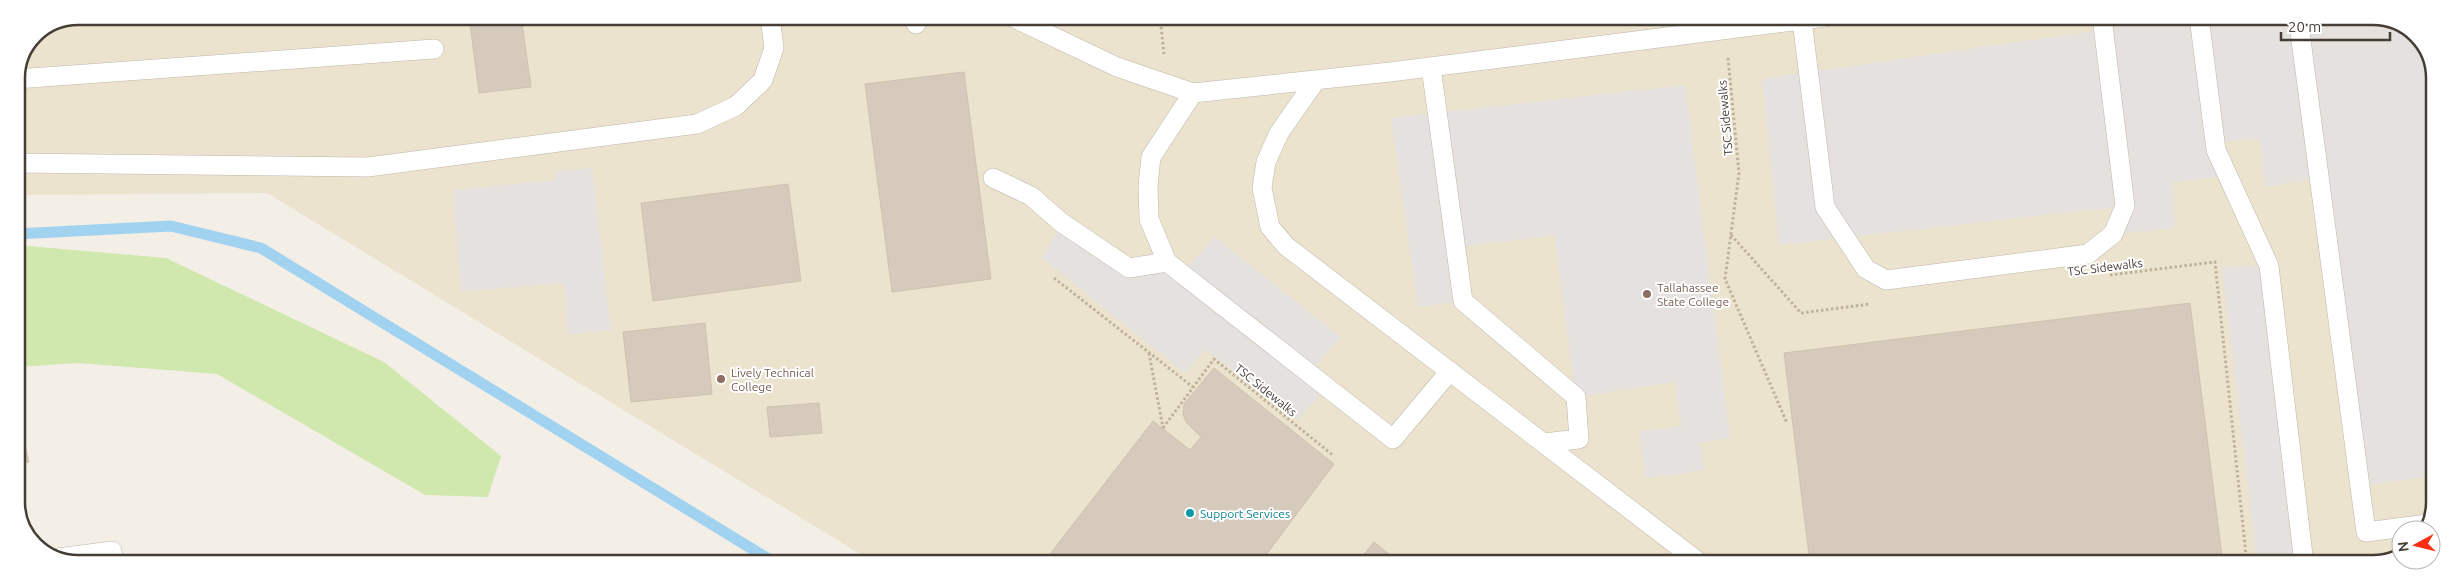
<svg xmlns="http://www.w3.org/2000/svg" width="2451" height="580" font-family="Ubuntu,sans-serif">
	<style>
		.education { fill: #ece3cf }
		.green { fill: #d0e8ae }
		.parking { fill: #e4e1de }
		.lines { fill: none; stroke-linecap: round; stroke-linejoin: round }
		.stream { stroke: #a1d3f1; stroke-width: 11 }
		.building { fill: #d5cabb; stroke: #d0c1ae }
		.service-casing { stroke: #beb6a8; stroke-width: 20 }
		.path { stroke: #c0b199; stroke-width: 3; stroke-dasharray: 2.5 2.5; stroke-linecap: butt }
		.service { stroke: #fff; stroke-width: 19 }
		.education-dot { fill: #8d6e63; stroke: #fff; stroke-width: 2 }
		.culture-dot { fill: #0f9aa8; stroke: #fff; stroke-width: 2 }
		.labels { text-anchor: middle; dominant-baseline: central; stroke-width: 4; stroke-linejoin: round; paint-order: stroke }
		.street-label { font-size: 12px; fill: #463e35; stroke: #fff }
		.education-label { font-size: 12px; fill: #785e54; stroke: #fff; text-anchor: start }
		.culture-label { font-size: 12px; fill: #0d838f; stroke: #fff; text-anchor: start }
		.rim { fill: none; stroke: #463e35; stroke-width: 2.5 }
	</style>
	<rect width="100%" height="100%" fill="#f3eee6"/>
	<!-- education -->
	<path class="education" d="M78,16l2307,1 35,21 15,36 -1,440 -10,16h-23v23l-28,11 -1498,-1 -608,-370 -251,2v-117l19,-44z"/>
	<!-- green -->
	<path class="green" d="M16,245l150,13 218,104 117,94 -13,41 -63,-2 -208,-121 -139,-11 -61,4z"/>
	<!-- parking -->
	<path class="parking" d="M2190,17h195l35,20 15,37 -1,402 -73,10 -42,-308 -54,9 -6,-48 -44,3 13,34 -55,6 2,46 -62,6 12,-28 -346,39 -17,-166z
		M1685,85l45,353 -30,4 5,28 -59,8 -7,-46 42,-6 -6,-44 -99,15 -22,-162 -98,12 7,54 -45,6 -27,-189z
		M592,168l19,162 -43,4 -4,-51 -103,8 -8,-101 103,-10v-9z
		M1062,223l67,45 53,5 33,-36 126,100 -32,36 18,15 -29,32 -92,-70 -21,23 -143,-115z
		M2269,266l35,298h-47l-35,-297z"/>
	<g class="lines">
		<!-- stream -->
		<path class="stream" d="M16,234l155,-8 90,22 514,315"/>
	</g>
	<!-- building -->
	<path class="building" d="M469,16h52l10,71 -52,6z
		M964,72l27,207 -99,13 -27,-208z
		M788,184l13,97 -148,20 -12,-98z
		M2190,303l33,261 -413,-1 -26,-210z
		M705,323l7,71 -81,8 -8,-70z
		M1214,368l120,96 -74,99h-217l110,-142 37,29 11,-13 -15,-15 -3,-8 1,-10z
		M819,403l3,30 -52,4 -3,-30z
		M21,429l8,33 -12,3v-35z
		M1374,542l26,21h-43z"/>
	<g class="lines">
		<!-- service casing -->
		<g class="service-casing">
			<path id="service" d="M915,17l1,7
				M1012,17l105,50 76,26 197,-21 435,-55
				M2199,17l17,133 53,116 35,298
				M2298,17l68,515 62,-8
				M1802,20l23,187 41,62 20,11 202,-26 25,-20 12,-28 -23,-189
				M1431,67l32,234 113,96 3,42 -35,4
				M16,79l418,-30
				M1316,80l-37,53 -13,29 -4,26 8,39 16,19 414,317
				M1193,93l-42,64 -3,29 1,33 18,43 226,177 57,-68
				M16,163l352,4 329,-43 39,-18 27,-26 11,-32 -4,-31
				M993,178l38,18 31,27 67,45 38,-6
				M58,558l54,-7 2,12"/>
		</g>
		<!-- path -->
		<path class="path" d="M1160,17l4,37
			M1728,58l11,115 -14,106 62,144
			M1731,235l70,78 69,-9
			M2110,275l105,-13 32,302
			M1054,278l139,109
			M1149,353l14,75
			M1163,428l51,-69 120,97"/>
		<!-- service -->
		<use href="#service" class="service"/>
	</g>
	<!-- markers -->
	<g class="education-dot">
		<circle cx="1647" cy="294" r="5"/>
		<circle cx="721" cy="379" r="5"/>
	</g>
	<circle class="culture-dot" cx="1190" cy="513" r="5"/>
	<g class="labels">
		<!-- street labels -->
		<g class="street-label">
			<text transform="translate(1725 118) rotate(-95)">TSC Sidewalks</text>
			<text transform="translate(2105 267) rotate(-7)">TSC Sidewalks</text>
			<text transform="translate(1266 390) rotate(39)">TSC Sidewalks</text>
		</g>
		<!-- education labels -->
		<g class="education-label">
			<text x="1657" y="287">Tallahassee<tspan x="1657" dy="14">State College</tspan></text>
			<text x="731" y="372">Lively Technical<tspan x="731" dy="14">College</tspan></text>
		</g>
		<!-- culture labels -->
		<g class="culture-label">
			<text x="1200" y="513">Support Services</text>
		</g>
	</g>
	<!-- crop -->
	<path d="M0 0H2451V580H0ZM78 25H2373A53 53 0 0 1 2426 78V502A53 53 0 0 1 2373 555H78A53 53 0 0 1 25 502V78A53 53 0 0 1 78 25Z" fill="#fff" fill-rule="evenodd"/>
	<path class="rim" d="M78 25H2373A53 53 0 0 1 2426 78V502A53 53 0 0 1 2373 555H78A53 53 0 0 1 25 502V78A53 53 0 0 1 78 25Z"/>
	<!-- north arrow -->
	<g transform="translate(2416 545) rotate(263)"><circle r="24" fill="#ffffff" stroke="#b5b2ae"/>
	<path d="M0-4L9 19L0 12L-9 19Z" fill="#fc2e13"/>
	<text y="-8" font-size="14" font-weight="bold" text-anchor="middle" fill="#463e35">N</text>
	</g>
	<!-- scale -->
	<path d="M2281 32v8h109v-8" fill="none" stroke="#463e35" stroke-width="2.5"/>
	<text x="2288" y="32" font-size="15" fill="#463e35" stroke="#ffffff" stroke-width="4" paint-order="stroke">20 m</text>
</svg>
